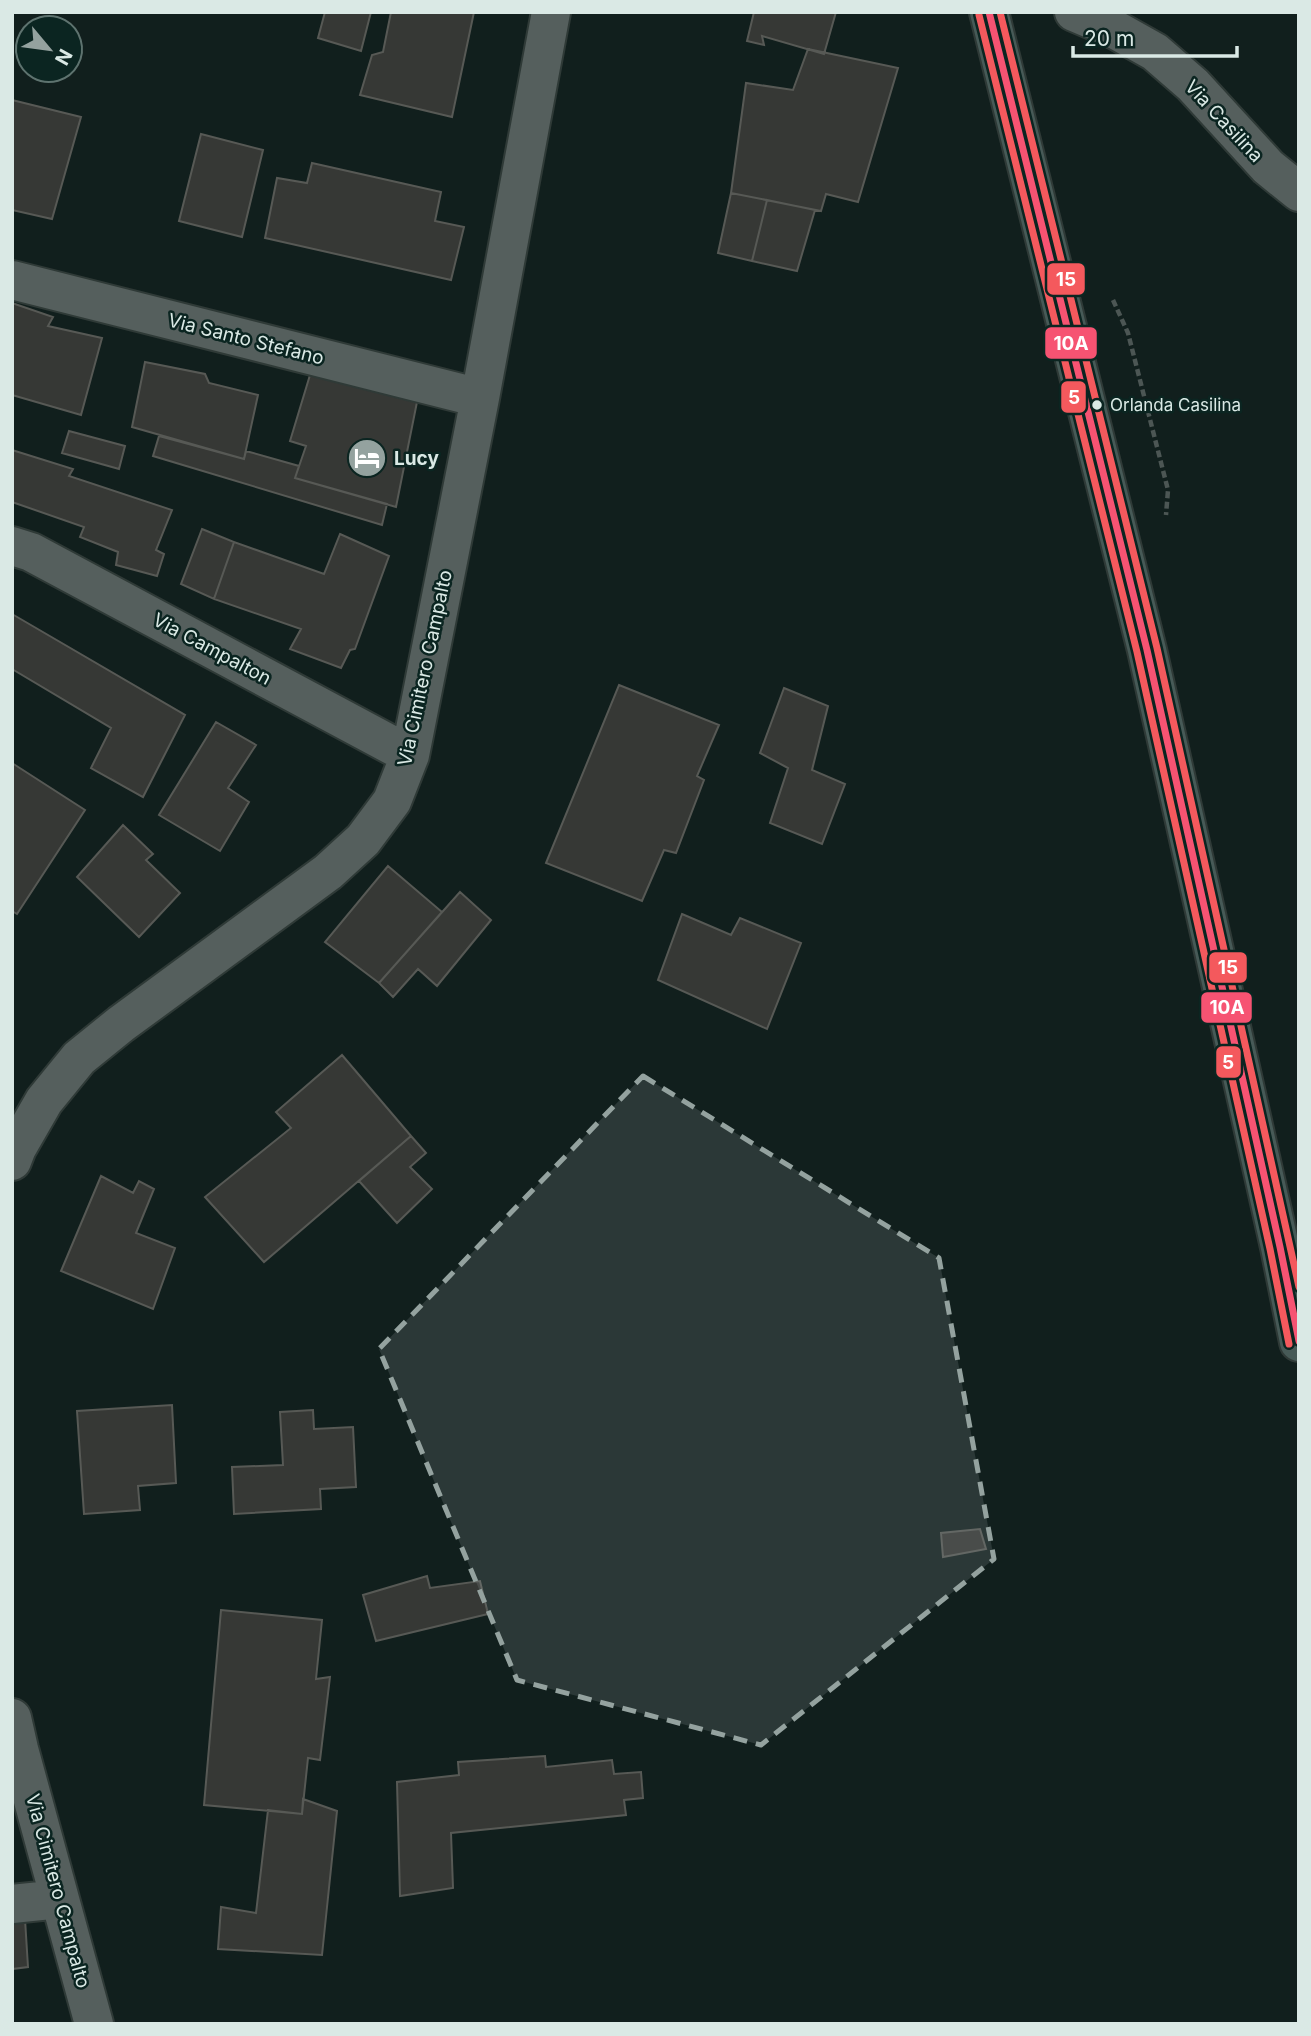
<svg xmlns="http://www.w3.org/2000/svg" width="1311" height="2036" font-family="Inter,sans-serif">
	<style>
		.building { fill: #363835; stroke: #575955; stroke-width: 2 }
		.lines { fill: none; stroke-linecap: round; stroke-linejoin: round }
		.minor-casing { stroke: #2f3a37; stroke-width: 42 }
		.major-casing { stroke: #2f3a37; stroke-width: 42 }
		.path { stroke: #4c5654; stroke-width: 4.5; stroke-dasharray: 7 3.5; stroke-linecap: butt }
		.minor { stroke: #555f5d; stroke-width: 38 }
		.major { stroke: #475a57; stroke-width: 38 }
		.bus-1-casing { stroke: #0b2521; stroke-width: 12 }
		.bus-2-casing { stroke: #0b2521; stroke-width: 12 }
		.bus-3-casing { stroke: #0b2521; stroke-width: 12 }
		.bus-1 { stroke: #f65372; stroke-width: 7 }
		.bus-2 { stroke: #f4595d; stroke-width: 7 }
		.bus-3 { stroke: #f4595d; stroke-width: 7 }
		.marked { fill: #94a29f; fill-opacity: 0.2; stroke: #94a29f; stroke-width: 5; stroke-dasharray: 14 9; stroke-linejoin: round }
		.bus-dot { fill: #dae9e5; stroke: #0b2521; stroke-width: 2.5 }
		.labels { text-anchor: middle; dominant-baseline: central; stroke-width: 5; stroke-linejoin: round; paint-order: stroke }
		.bus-label { font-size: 17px; fill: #dae9e5; stroke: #0b2521; text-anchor: start }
		.street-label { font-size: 19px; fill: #dae9e5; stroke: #0b2521 }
		.poi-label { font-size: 19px; font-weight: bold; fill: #dae9e5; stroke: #0b2521; text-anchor: start }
		.line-badge { stroke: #0b2521; stroke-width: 2.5 }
		.badge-label { font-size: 19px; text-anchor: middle; font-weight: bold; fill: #fff }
	</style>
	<rect width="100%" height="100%" fill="#111f1d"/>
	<!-- building -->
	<path class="building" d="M325,12h46l-10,39 -43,-13z
		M391,12h83l-22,105 -92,-22 12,-40 11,-3z
		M754,12h82l-12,42 -62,-18 2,9 -17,-4z
		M808,49l90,19 -40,134 -32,-8 -5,17 -90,-18 15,-110 47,7z
		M12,100l69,17 -29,102 -40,-9z
		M201,134l62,16 -21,87 -63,-16z
		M312,163l129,29 -6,29 29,6 -13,53 -186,-42 12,-60 30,5z
		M731,193l36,7 -15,61 -34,-8z
		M767,200l48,10 -18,61 -45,-10z
		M12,303l41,14 -5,9 54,12 -21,77 -69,-20z
		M145,362l60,12 4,9 49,12 -14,64 -112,-32z
		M310,375l107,27 -21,105 -101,-29 11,-32 -16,-5z
		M69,431l56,15 -6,23 -57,-16z
		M159,436l85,23 2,-8 53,15 -4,12 92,26 -5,21 -229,-69z
		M12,450l61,19 -4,7 103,34 -16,40 8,4 -7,22 -41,-11 2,-13 -38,-15 4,-10 -72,-25z
		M202,529l32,13 -20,57 -33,-15z
		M340,534l49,22 -34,93 -5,1 -9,18 -51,-19 11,-20 -87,-30 20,-57 90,32z
		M12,614l173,101 -42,82 -52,-29 20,-40 -99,-59z
		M619,685l100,40 -22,51 7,4 -28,73 -12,-3 -22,51 -96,-38z
		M784,688l44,18 -16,64 33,14 -23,60 -52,-21 18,-55 -28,-15z
		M216,722l40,23 -28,43 21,14 -29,49 -61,-36z
		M12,763l73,47 -68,104 -5,-3z
		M123,825l30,29 -7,6 34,33 -41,44 -62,-60z
		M388,866l54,46 -63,71 -54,-41z
		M460,892l31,28 -54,66 -19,-17 -25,28 -14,-14z
		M682,914l49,21 9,-17 61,25 -34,86 -109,-49z
		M342,1055l69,81 -147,126 -59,-65 86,-69 -15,-16z
		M411,1136l15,17 -16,14 22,22 -35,34 -38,-42z
		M101,1176l32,17 6,-12 15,8 -18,44 39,15 -22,61 -92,-38z
		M172,1405l4,78 -38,3 2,24 -56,4 -7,-103z
		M313,1410l1,19 39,-2 3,60 -36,2 1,20 -87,5 -2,-47 51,-2 -3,-53z
		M980,1529l6,20 -43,8 -2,-24z
		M427,1576l3,12 50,-7 8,33 -112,27 -13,-46z
		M221,1610l101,10 -6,59 14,-2 -10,83 -12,-2 -6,56 -98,-9z
		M545,1756l1,11 66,-7 2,14 27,-2 2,26 -19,2 2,15 -175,18 2,55 -53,8 -3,-114 62,-7 -1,-13z
		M303,1799l34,12 -15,144 -104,-6 3,-42 35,6 12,-103 34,4z
		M25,1919l3,48 -16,2v-48z"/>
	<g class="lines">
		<!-- minor casing -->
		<g class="minor-casing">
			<path id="minor" d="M1074,12l40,17 41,23 38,33 75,82 31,25
				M12,280l468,118
				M12,546l19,6 379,203
				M12,1161l5,-13 27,-47 35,-43 42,-34 207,-152 35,-32 29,-39 18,-46 70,-357 71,-386
				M12,1718l7,31 75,275
				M12,1904l48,-5"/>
		</g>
		<!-- major casing -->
		<g class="major-casing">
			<path id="major" d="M989,12l158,638 133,597 19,95"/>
		</g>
		<!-- path -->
		<path class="path" d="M1113,300l15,33 40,157 -2,25"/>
		<!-- minor -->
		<use href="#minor" class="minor"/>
		<!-- major -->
		<use href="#major" class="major"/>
		<!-- bus-1 casing -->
		<g class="bus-1-casing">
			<path id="bus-1" d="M989,12l158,638 133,597 19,94"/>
		</g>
		<!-- bus-2 casing -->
		<g class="bus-2-casing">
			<path id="bus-2" d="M979,15l158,637 133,597 19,95"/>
		</g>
		<!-- bus-3 casing -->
		<g class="bus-3-casing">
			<path id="bus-3" d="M1000,12l157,636 142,639"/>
		</g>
		<!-- bus-1 -->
		<use href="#bus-1" class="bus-1"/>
		<!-- bus-2 -->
		<use href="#bus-2" class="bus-2"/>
		<!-- bus-3 -->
		<use href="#bus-3" class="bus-3"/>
	</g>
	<!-- marked area -->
	<path class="marked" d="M643,1076l296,182 55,301 -233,186 -244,-65 -138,-331z"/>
	<!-- icons -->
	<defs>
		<g id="hotel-disc" transform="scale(2.0125)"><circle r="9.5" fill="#94a29f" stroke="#0b2521"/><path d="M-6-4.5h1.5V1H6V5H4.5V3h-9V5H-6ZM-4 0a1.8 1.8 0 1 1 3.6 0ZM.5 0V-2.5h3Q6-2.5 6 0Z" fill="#fff"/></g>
	</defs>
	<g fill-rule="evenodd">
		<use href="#hotel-disc" x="367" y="458"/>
	</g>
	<!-- markers -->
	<circle class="bus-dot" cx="1097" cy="405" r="6"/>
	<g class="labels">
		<!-- bus labels -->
		<g class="bus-label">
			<text x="1110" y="405">Orlanda Casilina</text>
		</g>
		<!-- street labels -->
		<g class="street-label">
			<text transform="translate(1224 121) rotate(47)">Via Casilina</text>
			<text transform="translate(246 339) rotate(14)">Via Santo Stefano</text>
			<text transform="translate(212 649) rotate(28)">Via Campalton</text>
			<text transform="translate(425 668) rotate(-78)">Via Cimitero Campalto</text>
			<text transform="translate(58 1891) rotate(75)">Via Cimitero Campalto</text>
		</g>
		<!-- poi labels -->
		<g class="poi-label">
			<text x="394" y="458">Lucy</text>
		</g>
	</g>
	<g class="line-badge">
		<rect x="1046" y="262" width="40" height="34" rx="7" fill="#f4595d"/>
		<rect x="1044" y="326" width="54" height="34" rx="7" fill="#f65372"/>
		<rect x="1060" y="380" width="27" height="34" rx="7" fill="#f4595d"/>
		<rect x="1208" y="951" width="40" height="33" rx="7" fill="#f4595d"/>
		<rect x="1200" y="991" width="53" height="33" rx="7" fill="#f65372"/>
		<rect x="1215" y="1045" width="27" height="34" rx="7" fill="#f4595d"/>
	</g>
	<g class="badge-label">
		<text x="1066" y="286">15</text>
		<text x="1071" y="350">10A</text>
		<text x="1074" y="404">5</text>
		<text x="1228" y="974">15</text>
		<text x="1227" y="1014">10A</text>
		<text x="1228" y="1069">5</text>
	</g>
	<!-- border -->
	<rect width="1311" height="2036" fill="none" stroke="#dae9e5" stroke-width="28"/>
	<!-- north arrow -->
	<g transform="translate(49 49) rotate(119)"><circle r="33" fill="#0b2521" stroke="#5e736f" stroke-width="2"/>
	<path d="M0-5L12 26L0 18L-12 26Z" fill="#94a29f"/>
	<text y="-10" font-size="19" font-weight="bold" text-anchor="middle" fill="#dae9e5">N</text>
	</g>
	<!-- scale -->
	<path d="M1073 46v10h164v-10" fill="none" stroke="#dae9e5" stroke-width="3.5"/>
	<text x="1084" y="46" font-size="21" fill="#dae9e5" stroke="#0b2521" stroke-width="5" paint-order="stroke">20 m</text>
</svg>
